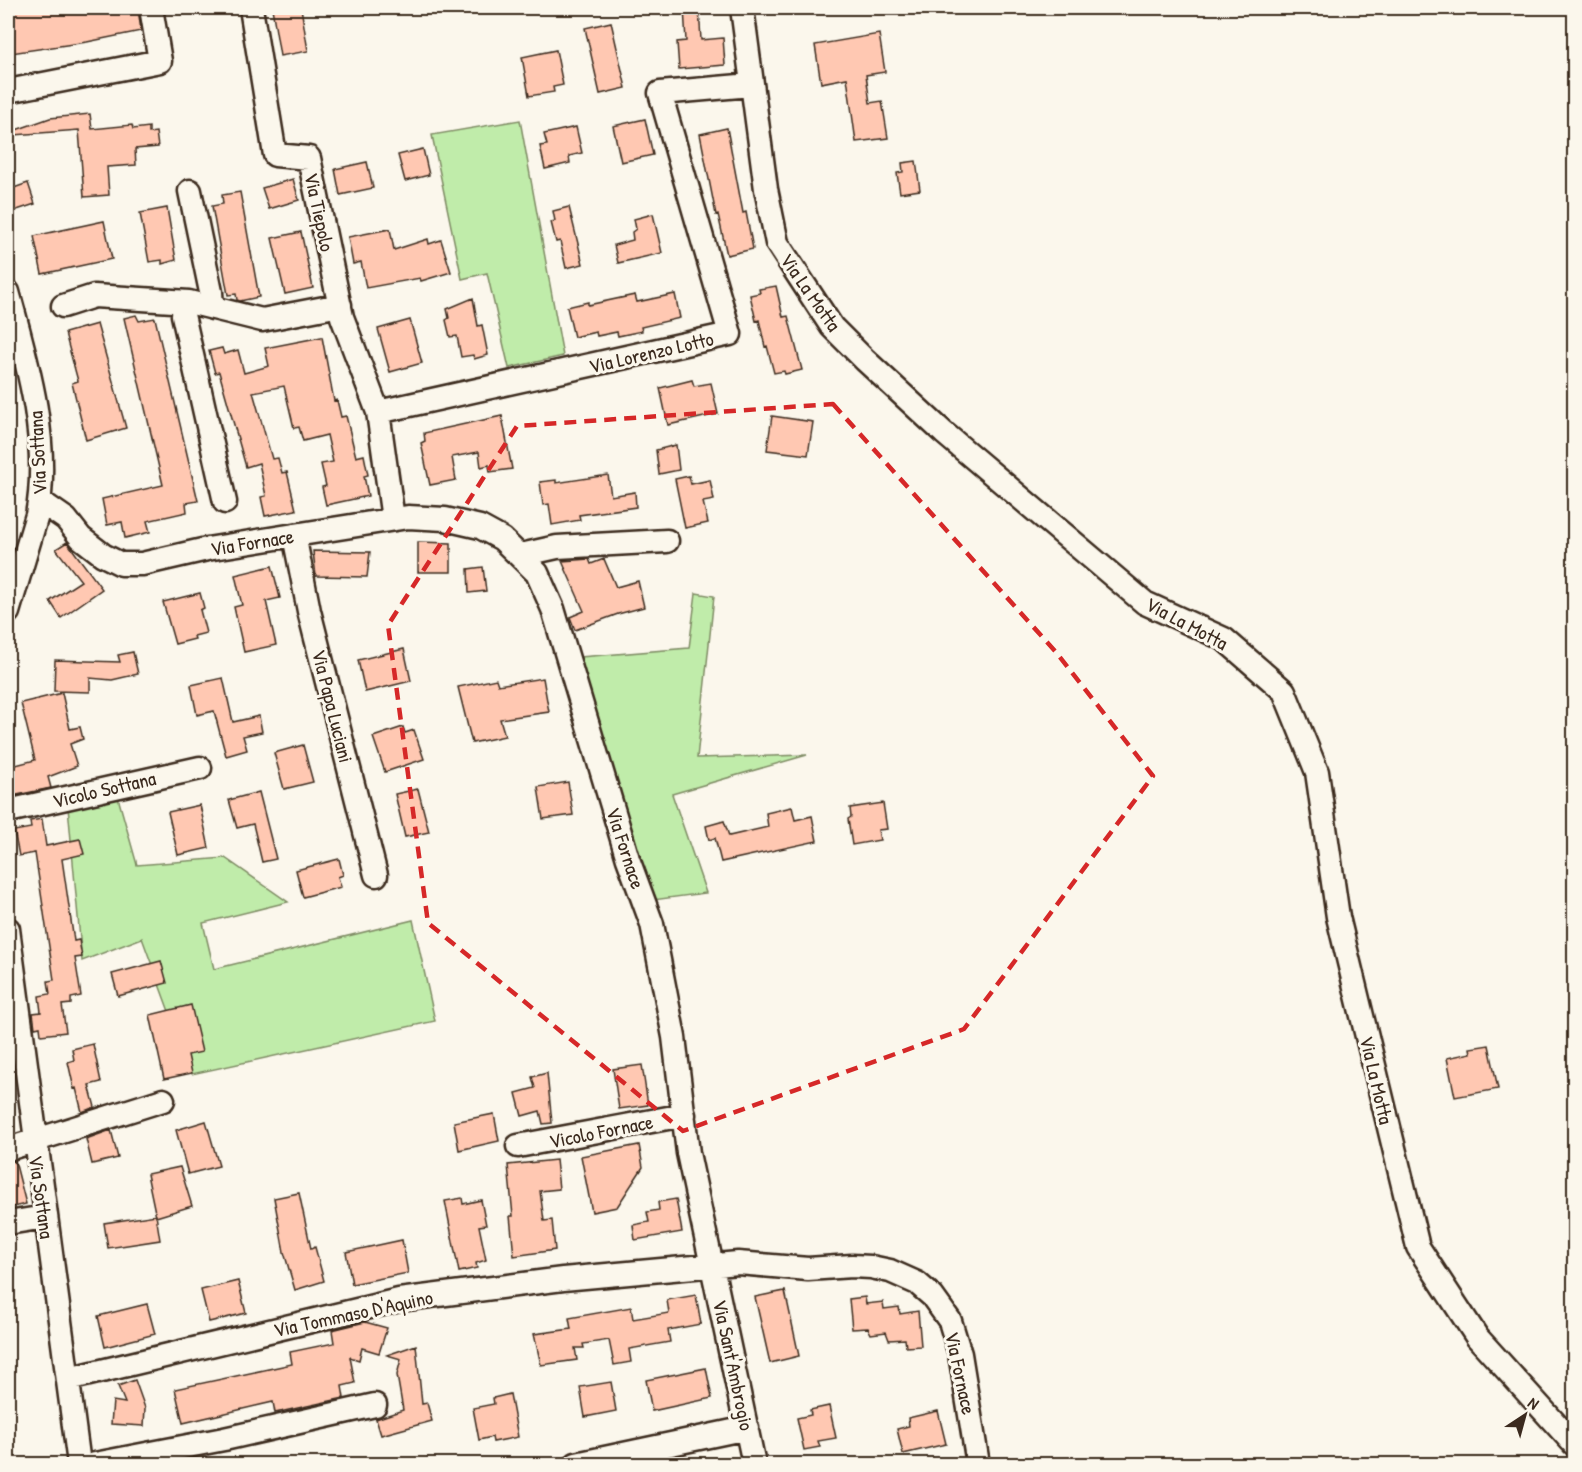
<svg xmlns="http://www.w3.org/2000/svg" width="1582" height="1472" font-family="'Patrick Hand',sans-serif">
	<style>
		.green { fill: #c0ecaa; stroke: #7e8b64; stroke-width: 1.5 }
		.building { fill: #ffc8b2; stroke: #3b2a1e; stroke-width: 1.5 }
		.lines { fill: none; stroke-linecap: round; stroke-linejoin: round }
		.minor-casing { stroke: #3b2a1e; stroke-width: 27 }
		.minor { stroke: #fbf7ec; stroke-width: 22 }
		.marked { fill: none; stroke: #d62828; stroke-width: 4.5; stroke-dasharray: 12 8; stroke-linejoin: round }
		.labels { text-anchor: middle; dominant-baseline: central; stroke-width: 6; stroke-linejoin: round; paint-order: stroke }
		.street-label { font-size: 20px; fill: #3b2a1e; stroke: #fbf7ec }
	</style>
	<rect width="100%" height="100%" fill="#fbf7ec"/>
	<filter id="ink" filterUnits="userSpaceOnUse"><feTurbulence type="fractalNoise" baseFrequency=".0167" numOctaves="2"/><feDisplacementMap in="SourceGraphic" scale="12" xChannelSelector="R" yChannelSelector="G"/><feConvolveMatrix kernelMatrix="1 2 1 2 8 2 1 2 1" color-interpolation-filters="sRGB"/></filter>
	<g filter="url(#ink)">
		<!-- green -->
		<path class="green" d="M520,120l43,236 -54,12 -22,-95 -25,6 -30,-144z
			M696,593l18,3 -17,162 110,-3 -135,39 34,99 -53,7 -28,-88 -45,-155 109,-9z
			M117,794l20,71 88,-7 63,44 -85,21 11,46 199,-49 22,101 -243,53 -50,-136 -60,23 -15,-165z"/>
		<!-- building -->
		<path class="building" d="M8,8h130l3,23 -54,11 -76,11 -3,-14z
			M272,8h29l7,43 -28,5z
			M684,8h15l2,32 22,-2 2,27 -46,4 -2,-27 9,-1z
			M611,22l15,66 -26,6 -15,-66z
			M879,34l6,38 -19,3 4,28 12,-2 6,37 -32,4 -9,-64 -26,5 -6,-38z
			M556,50l7,35 -10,2 1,5 -25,4 -7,-39z
			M90,114l2,15 40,-4 1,4 16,-2v6l7,-1 2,15 -23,2 1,16 -29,2 2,28 -25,2 -5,-67 -65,5 -1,-4 37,-13z
			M645,119l8,36 -32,7 -8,-36z
			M576,127l6,26 -13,3 1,7 -25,6 -5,-23 7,-1 -3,-11z
			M727,128l16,85 3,-1 7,37 -26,6 -9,-41 -2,1 -16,-81z
			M423,149l6,26 -24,6 -7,-26z
			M916,161l4,29 -20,3 -3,-20 6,-1 -1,-9z
			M367,162l6,26 -33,7 -5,-26z
			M293,179l6,21 -30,9 -7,-21z
			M28,183l7,21 -27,9v-23z
			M240,192l19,105 -19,4 -3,-1 -1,-6 -8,1 -16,-89 11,-2 -1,-9z
			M569,207l14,57 -17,4 -6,-27 -4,1 -5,-20 4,-1 -2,-10z
			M167,208l9,52 -14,4v-4l-13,2 -9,-49z
			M653,214l9,39 -44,10 -4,-18 19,-5 -1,-8 4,-3 -2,-10z
			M104,221l8,38 -70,15 -8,-38z
			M390,229l4,21 34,-11 1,5 12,-4 10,32 -30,9 -1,-3 -54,10 -5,-26 -8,2 -5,-27z
			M301,232l12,56 -28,6 -13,-56z
			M776,286l7,31 5,-1 14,54 -17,4 -1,-3 -10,2 -7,-27 -2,1 -6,-27 -3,1 -6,-26 10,-2 -1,-4z
			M675,294l5,24 -39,9 1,4 -24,5 -1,-4 -20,4 -1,-4 -22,5 -7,-30 21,-5v3l47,-10 2,7z
			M473,298l5,28 4,-1 6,30 -14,4 -1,-4 -12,2 -4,-21 -7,1 -4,-17 3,-2 -2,-9z
			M136,315l3,6 16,-3 43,183 -12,2 1,9 -40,9 3,11 -25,6 -3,-16 -15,3 -5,-26 61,-14 -39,-167z
			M410,320l12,43 -32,9 -12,-43z
			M97,324l29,104 -40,12 -14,-57 6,-2 -13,-48z
			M322,337l12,64 3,-1 4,17 5,-1 10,41 8,-2 4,20 -4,1 4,20 -42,9 -4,-18 4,-1 -5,-22 12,-2 -6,-27 -24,6 -4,-14 -5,1 -10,-42 -31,6 19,67 6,-1 4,15 5,-1 9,38 -31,6 -4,-19 5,-1 -7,-33 -13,4 -27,-95 -4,1 -6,-22 13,-3 2,6 14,-4 6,23 25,-7 -4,-18z
			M692,380l2,6 17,-3 7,31 -50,11 -8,-37z
			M502,416l10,53 -22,3 -1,-7 -8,2 -2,-15 -27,5 4,23 -26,5 -9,-42 4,-2 -1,-8z
			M772,416l41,6 -5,33 -41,-5z
			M676,445l3,25 -20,4 -3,-24z
			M608,475l3,21 24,-4 1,15 -57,8 1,5 -28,5 -3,-21 -6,1 -3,-23 16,-2v3z
			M689,476l2,8 19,-4 4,20 -11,2 5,21 -23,5 -10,-49z
			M67,542l35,47 -41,29 -11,-17 31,-20 -25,-32z
			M418,542l33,1v29h-33z
			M313,551l57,1 -3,25 -51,-1z
			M589,559l2,5 13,-5 12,28 22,-6 6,26 -26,7 -43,16 -5,-13 14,-6 -22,-50z
			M272,566l8,32 -14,3 10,44 -32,7 -10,-45 8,-2 -7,-30z
			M483,567l3,24 -17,2 -1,-24z
			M200,593l4,15 -4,2 6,23 -12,3 1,3 -20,5 -12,-42z
			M404,649l7,32 -46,11 -7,-32z
			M133,652l5,22 -26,6 -22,-2v14l-36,-1 1,-31 65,2 -2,-7z
			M223,678l10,44 26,-6 3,16 -19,4 4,14 -21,6 -12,-45 -17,4 -6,-30z
			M543,678l6,34 -49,7 5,17 -33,7 -14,-56 38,-8 2,6z
			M62,693l8,36 10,-2 3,12 -13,5 7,22 -29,11 3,11 -39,8 -4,-19v-10l27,-7 -14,-57z
			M403,727l2,6 9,-3 10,29 -39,13 -12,-35z
			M303,745l10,37 -29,7 -10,-36z
			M568,782l5,33 -30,4 -5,-32z
			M418,789l11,43 -24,5 -10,-43z
			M259,792l17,67 -14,3 -9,-38 -16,4 -8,-28z
			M883,803l4,26 -9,1 2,10 -28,5 -4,-26 3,-2 -1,-9z
			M200,805l9,43 -31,7 -10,-43z
			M792,807l3,13 17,-4 5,25 -96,21 -6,-24 -6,2 -3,-14 18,-5 5,15 39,-9 -2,-14z
			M42,819l4,27 34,-7 4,15 -22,5 12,82 5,-1 3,17 -7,1 6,38 -10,2v6l-9,1 4,27 -25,3 -1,-8 -5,1 -2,-15 8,-1 -2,-16 11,-2 -2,-13 6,-1 -19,-127 -16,3 -5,-25 17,-3 -1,-7z
			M339,859l4,16 -5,2 3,10 -38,10 -7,-27z
			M161,961l6,22 -49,13 -6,-22z
			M191,1005l11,47 -14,3 4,18 -28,6 -14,-64z
			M93,1044l8,38 -12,3 6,22 -13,5 -6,-24 -2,1 -6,-27 6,-2 -2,-11z
			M1489,1045l9,44 -43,8 -8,-39 24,-5 -1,-5z
			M642,1065l6,40 -29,4 -6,-40z
			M547,1073l5,50 -9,1 -3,-13 -18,5 -6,-23 19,-5 -3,-11z
			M494,1114l5,27 -40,9 -5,-28z
			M206,1121l13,45 -31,8 -12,-44z
			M111,1130l7,28 -26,6 -6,-25z
			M639,1145l4,22 -26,40 -25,5 -11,-56z
			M556,1160l3,29 -19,2 4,30 8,-1 3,30 -41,6 -4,-40h3l-5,-51z
			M15,1161l11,43 -18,4v-46z
			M180,1167l12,39 -36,11 -9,-43z
			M299,1193l12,56 4,-2 9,34 -29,9 -11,-38 -10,-54z
			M462,1198l1,6 18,-4 5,25 -7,1 7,34 -10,3 1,5 -18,4 -14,-71z
			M676,1199l6,33 -47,8 -2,-15 16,-3 -2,-10 12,-2 -1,-8z
			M156,1215l4,25 -52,8 -4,-25z
			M402,1240l6,33 -56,11 -6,-32z
			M238,1281l8,32 -37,9 -8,-32z
			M785,1291l14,65 -29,7 -15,-66z
			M696,1295l5,29 -33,6 2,12 -41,7 2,13 -17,3 -5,-25 -26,4 1,4h-9l2,12 -36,5 -7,-31 37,-5 -2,-11 62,-11 2,12 36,-6 -2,-13z
			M865,1297l1,7 17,-2 1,7 15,-2 1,7 18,-3 3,35 -15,1 -1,-8 -16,1 -3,-8 -15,2 -3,-6 -16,1 -3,-30z
			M147,1304l8,30 -50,13 -7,-31z
			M365,1322l22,6 -8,25 -17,-5 -3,12 -9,-3 5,26 -13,3 2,12 -69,15 -2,-11 -90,21 -8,-34 117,-25 -2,-12 44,-9 -2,-13z
			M416,1345l6,59 5,-1 5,18 -51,14 -5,-16 27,-9 -6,-35 4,-16 -14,-4z
			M706,1368l6,30 -60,13 -6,-31z
			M135,1380l10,28 -1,18 -33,-2 2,-23 12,2 -7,-17z
			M611,1382l5,29 -31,6 -5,-30z
			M510,1394l8,43 -25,5 -1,-5 -13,3 -6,-32 21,-4 -1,-6z
			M829,1406l7,32 -18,3 2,6 -16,3 -7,-32 14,-3 -1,-5z
			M938,1411l8,33 -43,10 -6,-25 12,-3 -1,-8z"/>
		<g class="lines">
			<!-- minor casing -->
			<g class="minor-casing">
				<path id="minor" d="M251,8l24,147 34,3 33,159 36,95 15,107
					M742,8l24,181 11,54 55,84 33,33 79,73 201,170 79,36 60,52 33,81 21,145 80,330 59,90 97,107
					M8,91l152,-30 -9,-53
					M190,191l21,101 1,16
					M8,292c19,69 43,151 29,223l-29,97
					M184,302l-1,13 42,187
					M63,306l31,-10 95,6 73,18 78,-15
					M378,412l352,-78 -70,-241 91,-8
					M40,501l26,18 15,19 22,17 18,9h21l65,-15 201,-32 37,2 35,8 22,12 35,34 16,36 75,250 24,65 22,113 14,116 66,311
					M294,535l15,76 67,264
					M521,555l36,-8 110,-6
					M8,811l192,-43
					M8,929l71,535
					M518,1146l166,-31
					M8,1149l155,-49
					M8,1223l37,-6
					M68,1379l331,-79 164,-21 175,-16 70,6 44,-3 19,1 19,4 27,12 15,13 18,25 10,33 18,110
					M95,1464l129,-25 151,-34
					M576,1464l171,-36"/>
			</g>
			<!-- minor -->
			<use href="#minor" class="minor"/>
		</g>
	</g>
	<!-- marked area -->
	<path class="marked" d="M833,404l222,247 98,125 -189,253 -281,102 -255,-208 -40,-298 129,-199z"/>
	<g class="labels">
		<!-- street labels -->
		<g class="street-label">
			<text transform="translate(320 212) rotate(78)">Via Tiepolo</text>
			<text transform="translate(811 292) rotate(55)">Via La Motta</text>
			<text transform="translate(651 352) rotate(-13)">Via Lorenzo Lotto</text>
			<text transform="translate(37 453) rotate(-93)">Via Sottana</text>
			<text transform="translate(252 542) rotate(-9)">Via Fornace</text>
			<text transform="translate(1187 623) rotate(28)">Via La Motta</text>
			<text transform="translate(333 706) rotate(76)">Via Papa Luciani</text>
			<text transform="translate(104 789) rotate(-13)">Vicolo Sottana</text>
			<text transform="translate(626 848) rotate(72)">Via Fornace</text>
			<text transform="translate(1377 1080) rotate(77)">Via La Motta</text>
			<text transform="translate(601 1131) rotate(-11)">Vicolo Fornace</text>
			<text transform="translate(42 1197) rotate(82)">Via Sottana</text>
			<text transform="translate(353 1313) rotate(-12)">Via Tommaso D'Aquino</text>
			<text transform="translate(734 1365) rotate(78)">Via Sant'Ambrogio</text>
			<text transform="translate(961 1373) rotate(78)">Via Fornace</text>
		</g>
	</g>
	<!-- margin -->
	<rect width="1582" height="1472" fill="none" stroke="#fbf7ec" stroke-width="30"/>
	<rect x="15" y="15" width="1552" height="1442" fill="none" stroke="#3b2a1e" stroke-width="2" filter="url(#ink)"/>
	<!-- north arrow -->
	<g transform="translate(1525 1415) rotate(36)" stroke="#fbf7ec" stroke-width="4.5" paint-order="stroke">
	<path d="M0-4.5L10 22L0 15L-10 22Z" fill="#3b2a1e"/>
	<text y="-9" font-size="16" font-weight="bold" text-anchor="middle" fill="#3b2a1e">N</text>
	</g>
</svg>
